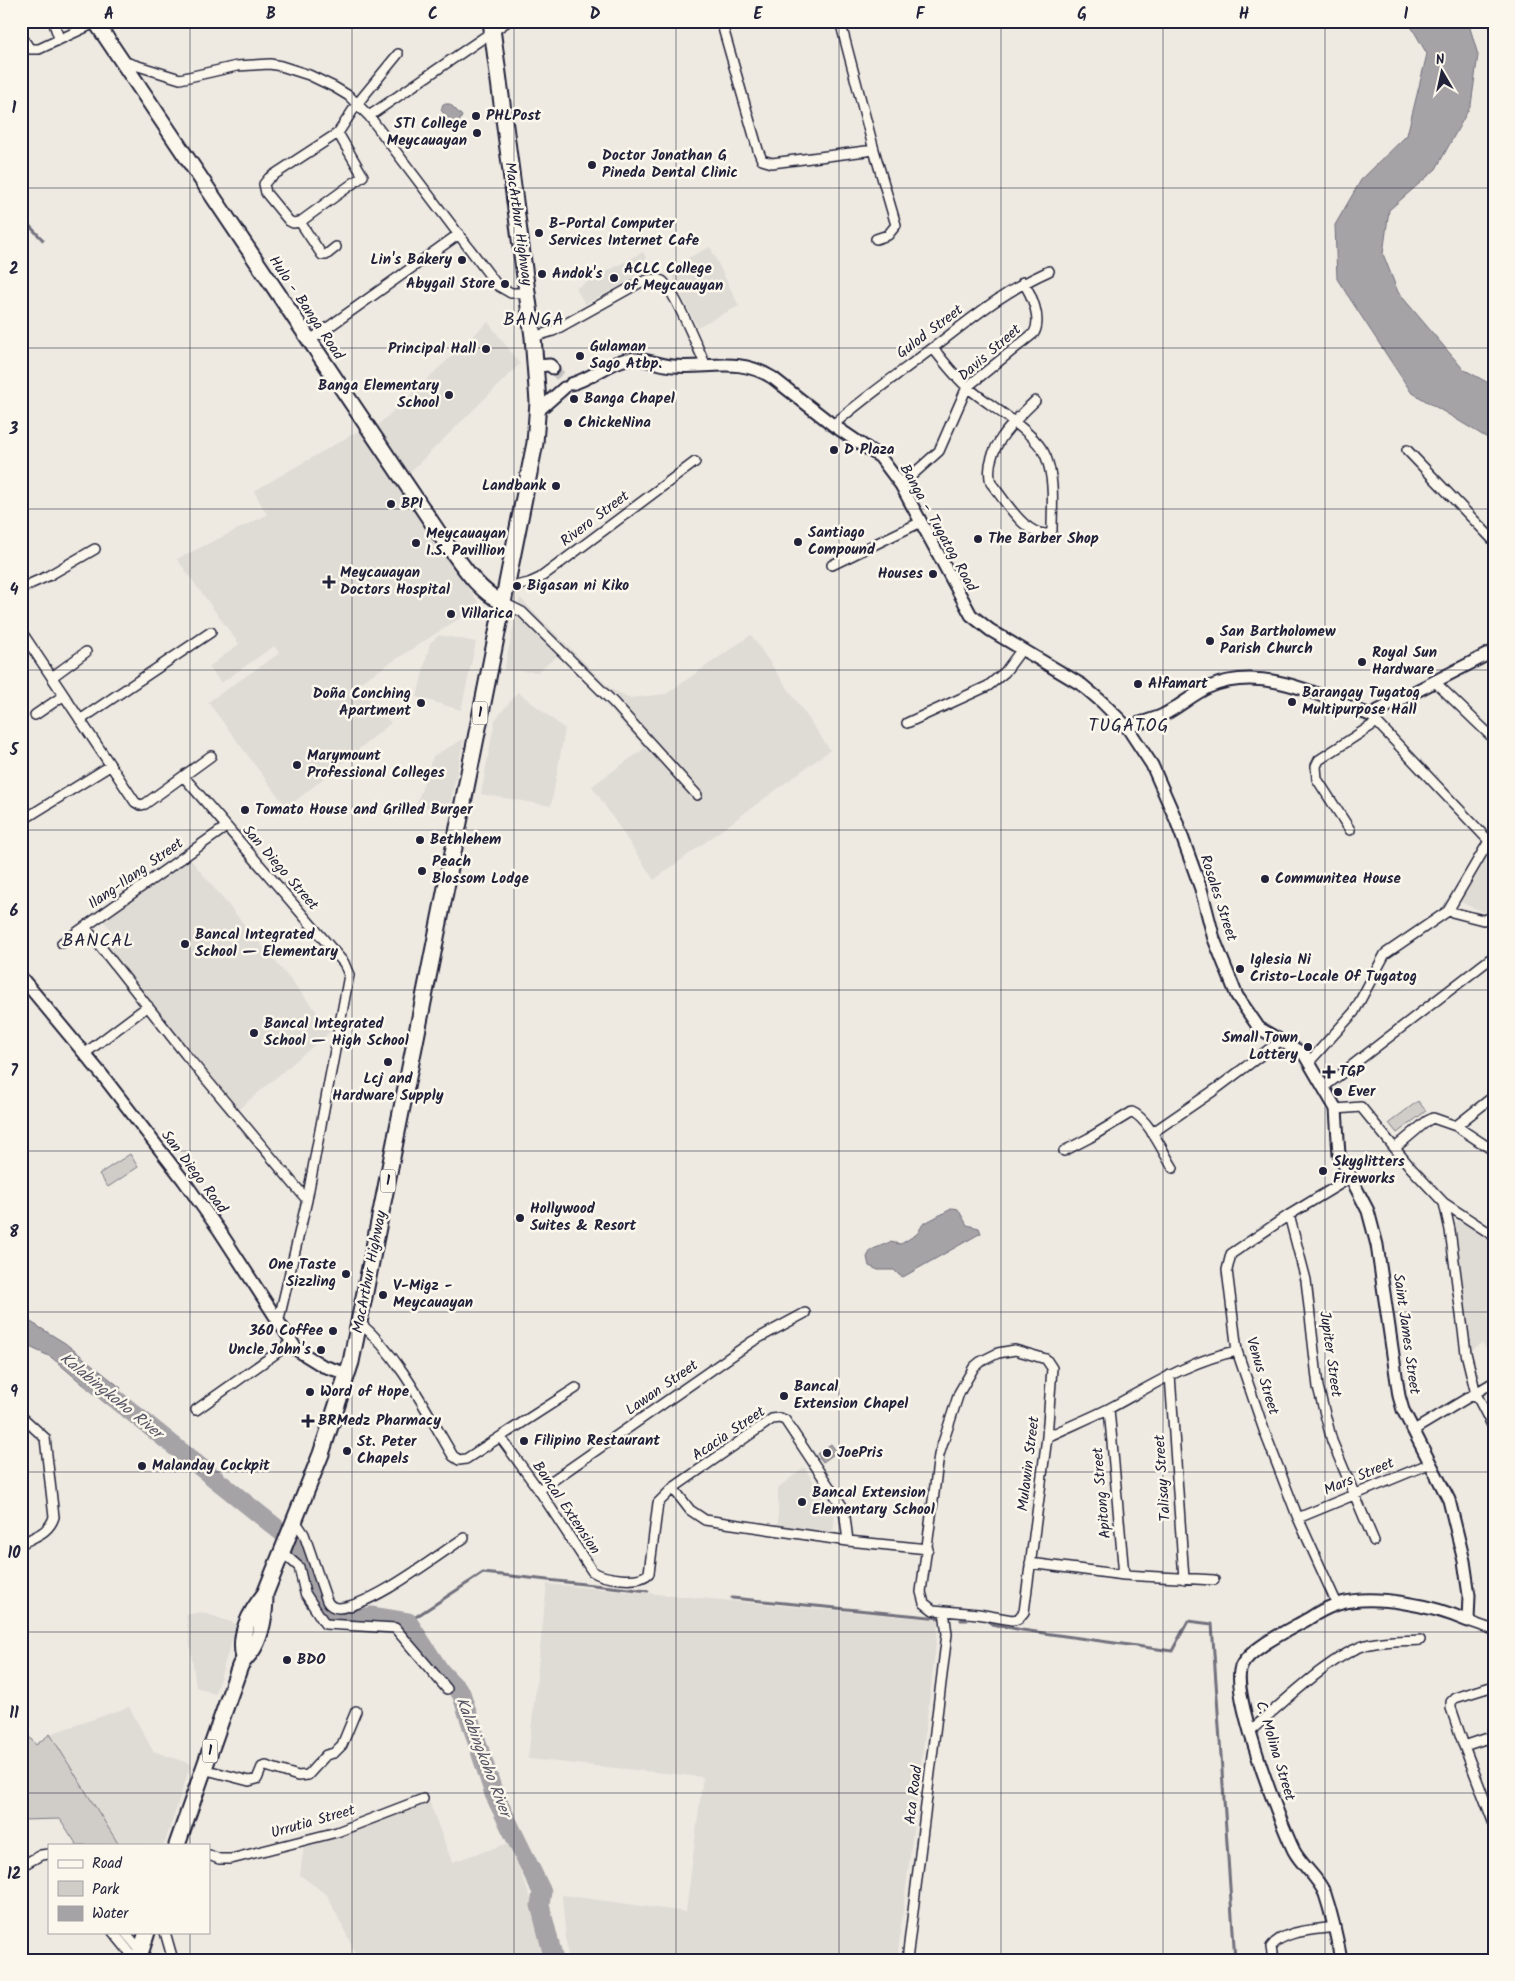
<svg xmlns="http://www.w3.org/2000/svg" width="1515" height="1981" font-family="Kalam,sans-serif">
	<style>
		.built { fill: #dfdbd5 }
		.green { fill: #d0cdc9; stroke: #797882 }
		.water { fill: #a6a3a7; stroke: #716f7c }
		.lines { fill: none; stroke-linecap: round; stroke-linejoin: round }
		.stream { stroke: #716f7c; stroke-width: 3 }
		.river { stroke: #a6a3a7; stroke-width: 19 }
		.tertiary-tunnel { stroke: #c5c2c1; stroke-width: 11; stroke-dasharray: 11 5.5; stroke-linecap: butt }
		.minor-casing { stroke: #22223b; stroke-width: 12 }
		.tertiary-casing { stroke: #22223b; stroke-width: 15 }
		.secondary-casing { stroke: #22223b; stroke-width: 18 }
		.trunk-casing { stroke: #22223b; stroke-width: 19 }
		.minor { stroke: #fbf7ec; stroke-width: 9 }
		.tertiary { stroke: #fbf7ec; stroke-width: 11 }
		.secondary { stroke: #fbf7ec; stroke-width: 14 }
		.trunk { stroke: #fbf7ec; stroke-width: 15 }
		.grid { fill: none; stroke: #22223b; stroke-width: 1; stroke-opacity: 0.55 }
		.poi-dot { fill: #22223b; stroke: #fbf7ec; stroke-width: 2 }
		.labels { text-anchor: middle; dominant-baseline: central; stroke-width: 5; stroke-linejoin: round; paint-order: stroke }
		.shield { fill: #fbf7ec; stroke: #636270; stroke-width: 1 }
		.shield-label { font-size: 14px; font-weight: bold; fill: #22223b }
		.poi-label { font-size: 15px; font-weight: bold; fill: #22223b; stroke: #fbf7ec; text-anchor: start }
		.street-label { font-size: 15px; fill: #22223b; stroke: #fbf7ec }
		.water-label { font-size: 16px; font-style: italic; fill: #575666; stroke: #fbf7ec }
		.quarter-label { font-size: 18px; letter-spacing: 1px; fill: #22223b; stroke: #fbf7ec }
		.neatline { fill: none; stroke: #22223b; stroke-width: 2 }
		.grid-label { font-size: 16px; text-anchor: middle; font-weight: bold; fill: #22223b }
	</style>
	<rect width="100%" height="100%" fill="#eeeae2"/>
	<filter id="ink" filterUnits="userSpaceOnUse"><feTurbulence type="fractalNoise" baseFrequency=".02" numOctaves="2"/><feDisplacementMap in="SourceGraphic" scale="10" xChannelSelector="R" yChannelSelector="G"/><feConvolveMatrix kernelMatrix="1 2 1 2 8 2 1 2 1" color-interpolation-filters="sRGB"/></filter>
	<g filter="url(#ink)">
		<!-- built -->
		<path class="built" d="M710,247l29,59 -42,21 -29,-59z
			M643,252l9,17 -67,35 -9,-16z
			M488,322l32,42 -111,109 -33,-46z
			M360,430l120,175 -124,80 35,38 -104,85 -79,-106 72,-49 -6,-7 -53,37 -12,-16 30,-23 -62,-85 90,-44 -13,-24z
			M520,598l91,91 19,9 36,-4 85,-59 79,115 -176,130 -62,-94 53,-38 -87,-96 -15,-13 16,16 -22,17 -33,-2z
			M439,635l37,7 -15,68 -44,-13 13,-54z
			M518,692l47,37 -14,77 -70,-12 14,-74z
			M464,739l-16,74 -32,-7 17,-50z
			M1494,840v70l-6,4 -37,-16z
			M190,859l142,171 -93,79 -135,-160 14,-10 -14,-18z
			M1463,1218l31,23v112l-3,2 -9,-12 -11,7 -19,-125z
			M804,1467l31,48 -2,19 -55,-8v-38z
			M547,1584l392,36 -42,340h-329l-6,-65 124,17 17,-135 -175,-18z
			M201,1612l36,12 -22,70 -19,-7 -10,-72z
			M129,1707l24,44 38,13 -27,81h-45l-69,-111z
			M429,1801l23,61 57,-19 31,79 9,38h-190l-32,-65 -27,-20 4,-29z"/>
		<!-- green -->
		<path class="green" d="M1418,1101l8,10 -29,22 -8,-10z
			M130,1154l8,13 -30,20 -9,-13z
			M21,1727l15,18 14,-11 69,111h-42l-17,-26 -39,1z"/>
		<!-- water -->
		<path class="water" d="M1408,21h60l10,34 -7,50 -35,64 -47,41 -6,44 15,38 65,77 31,17v56l-83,-50 -74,-113 -2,-54 26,-45 46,-45 20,-81z
			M443,104h7l12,12 -3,6 -8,1 -10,-13z
			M953,1208l5,1 9,16 12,3 2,5 -78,44 -4,-2 -5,-5h-16l-9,-4 -2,-9 4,-7 19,-8 11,2 16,-10 6,-10z
			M21,1316l44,27 56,45 -15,16 -55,-47 -30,-14z
			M831,1444l6,8 -14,10 -6,-8z"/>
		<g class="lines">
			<!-- stream -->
			<path class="stream" d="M21,217l22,23
				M732,1598l208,20
				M983,1617l9,7 30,6 150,21 16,-30 24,3 23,336
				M961,1620h6l3,-4
				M408,1622l75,-49 165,18"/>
			<!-- river -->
			<path class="river" d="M93,1381l211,169c7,24 12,51 29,70l12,1 26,-5 37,6 32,49 21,22 33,101 48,98 -2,13 14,55"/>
			<!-- tertiary-tunnel -->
			<path class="tertiary-tunnel" d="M553,368l15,17"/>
			<!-- minor casing -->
			<g class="minor-casing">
				<path id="minor" d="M53,21l6,17
					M721,21l37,129 4,10 10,3 102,-13 -34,-129
					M21,36l9,13h9l56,-26
					M122,61l58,18 57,-13 33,-2 11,2 28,9 25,12 15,9 20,20 128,169 14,8h17
					M369,116l139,-95
					M874,150l22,75 -8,10 -12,4
					M300,222l63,-46 -25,-43
					M336,247l-10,8h-4l-22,-33 -7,1 -4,-2 -23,-28 -2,-9 5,-6 69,-45 19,-29 41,-50
					M533,337l20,-6 86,-48c7,-3 16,-6 23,-2 11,6 37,70 44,85
					M309,341l150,-107
					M933,348c10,13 20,26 33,38 20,18 71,46 80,71 9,23 6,49 6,73l-1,3c-23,8 -47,-34 -60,-50 -9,-32 23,-62 44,-82
					M833,425c32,-28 67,-52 101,-78 38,-29 70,-56 115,-76
					M1407,450l87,91
					M901,485l38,-34 28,-64 67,-54c8,-14 -2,-38 -11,-51
					M832,565l87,-42
					M21,588l27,-12 47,-27
					M506,588l23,-5 11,-5 155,-116
					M502,602l20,10 92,91 83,92
					M21,631l114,171 5,3 5,-1 66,-48
					M52,677l34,-25
					M1434,681l60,58
					M35,715l28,-19
					M1370,715l119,126
					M80,720l131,-88
					M907,723l81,-37 17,-14 17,-23
					M184,777l160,186 5,12 -42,225 -29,123
					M21,821l89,-55
					M1350,830l-33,-51 -1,-13 3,-6 58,-38
					M1448,911l41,-70 5,-3
					M85,927l101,128 121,145
					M62,943l164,-116
					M84,1054l64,-48
					M1309,1062l45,-50 31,-58 63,-43 35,9 11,-3
					M1324,1087l170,-131
					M1336,1109l25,-2 50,61 33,35 6,27 16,123 10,41 18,35
					M1456,1126l38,-30
					M1152,1133l64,-44 64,-48
					M1395,1148l32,-27 6,-3 23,8 38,25
					M1064,1151l25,-13 43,-26c16,6 32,42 41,56
					M1444,1203l50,33
					M1289,1215l17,65 12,107 14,54 42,100
					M360,1323c41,35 66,88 93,133l6,4 7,-1 110,-71
					M1015,1350l31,9 6,9 -5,69 -23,175 -6,7 -6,1 -34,-6 -45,-4 -9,-7 -3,-11 18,-137 20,-62 15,-26 6,-5 18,-9z
					M1170,1375l14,204
					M1109,1409l15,166
					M196,1410l96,-68
					M21,1416l24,22 9,79c-5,16 -19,19 -33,27
					M1414,1430l80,-48
					M1047,1437c21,-10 43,-19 63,-29 41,-22 81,-48 127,-57
					M501,1438l40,55 51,78c11,8 48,13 57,2l9,-70 15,-15 99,-69 7,-1 6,2 59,89 4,32
					M673,1488l17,22 15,10 143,21 80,8
					M539,1490l214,-149 52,-28
					M1298,1518l133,-55
					M294,1519l10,15 23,67c2,4 7,7 12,7 33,-2 96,-51 125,-70
					M281,1551l18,16 6,26 20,31 70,4 52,61
					M1030,1563l94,12 90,5
					M1337,1604l-39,-86 -33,-85 -28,-82 -10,-81 4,-16 58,-39 61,-37
					M1468,1621l26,9
					M1250,1731c30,-25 81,-76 116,-86 17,-5 37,-4 54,-5
					M1494,1736l-30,10 30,78
					M1464,1746l-13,-38v-6l4,-4 39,-12
					M203,1769l46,12 8,-2 5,-12 4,-1 32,10 10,-1 18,-20 8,-2 8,-8 14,-34
					M209,1855l10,4h12l106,-27 86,-33
					M21,1866l20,-11 8,-1
					M113,1932l23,28
					M125,1932l15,18
					M165,1932l8,28
					M907,1960l40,-326 -3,-23
					M1273,1960l-2,-13c12,-17 44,-17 64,-20"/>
			</g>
			<!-- tertiary casing -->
			<g class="tertiary-casing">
				<path id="tertiary" d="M536,366l14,-1 3,3
					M571,384c20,-5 37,-21 56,-25 16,-2 30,6 46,7 37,3 65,-10 100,12l60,47 47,32 21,28 70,130 19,15 92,55 20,17 25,25 25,38 24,55 25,69 13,50 23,57 22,32 45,26 32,55 3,46 29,56 9,34 22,151 4,14 46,90 15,61 5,34 -1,26c-33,-15 -95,-28 -130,-17 -10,3 -21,9 -30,15 -17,10 -60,30 -67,48 -11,26 39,155 53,184 8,15 25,27 31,43 7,21 12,44 16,66
					M537,412l27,-24
					M1127,727c12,-4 25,-7 36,-12 16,-8 30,-21 46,-28 54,-23 111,9 161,28l124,-64
					M21,977l82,99 81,105 35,49 78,120 26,16 25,8"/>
			</g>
			<!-- secondary casing -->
			<g class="secondary-casing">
				<path id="secondary" d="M95,21l348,518c17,22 33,51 59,63"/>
			</g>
			<!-- trunk casing -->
			<g class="trunk-casing">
				<path id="trunk" d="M244,1658c-6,-24 6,-45 21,-64l56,-140 30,-92 184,-919 3,-41 -5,-65 -42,-316
					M177,1845l63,-179c4,-8 10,-11 14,-19 9,-16 11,-34 11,-53
					M138,1960l9,-28"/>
			</g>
			<!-- minor -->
			<use href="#minor" class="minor"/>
			<!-- tertiary -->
			<use href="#tertiary" class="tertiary"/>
			<!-- secondary -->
			<use href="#secondary" class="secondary"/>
			<!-- trunk -->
			<use href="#trunk" class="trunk"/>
		</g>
	</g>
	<!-- grid -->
	<path class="grid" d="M190,21v1824M352,21v1939M514,21v1939M676,21v1939M839,21v1939M1001,21v1939M1163,21v1939M1325,21v1939M21,188h1473M21,348h1473M21,509h1473M21,670h1473M21,830h1473M21,990h1473M21,1151h1473M21,1312h1473M21,1472h1473M21,1632h1473M21,1793h1473M190,1932v28"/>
	<!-- markers -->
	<g class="poi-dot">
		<circle cx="476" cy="116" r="5"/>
		<circle cx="477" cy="133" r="5"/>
		<circle cx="592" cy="165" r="5"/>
		<circle cx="539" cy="233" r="5"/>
		<circle cx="462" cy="260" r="5"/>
		<circle cx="542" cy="274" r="5"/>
		<circle cx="614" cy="278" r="5"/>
		<circle cx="505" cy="284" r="5"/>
		<circle cx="486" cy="349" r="5"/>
		<circle cx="580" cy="356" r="5"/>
		<circle cx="449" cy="395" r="5"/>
		<circle cx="574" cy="399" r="5"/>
		<circle cx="568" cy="423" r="5"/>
		<circle cx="834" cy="450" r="5"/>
		<circle cx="556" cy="486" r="5"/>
		<circle cx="391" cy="504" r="5"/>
		<circle cx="978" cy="539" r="5"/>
		<circle cx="798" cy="542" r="5"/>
		<circle cx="416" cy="543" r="5"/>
		<circle cx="933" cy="574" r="5"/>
		<path d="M326.5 574.5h5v5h5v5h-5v5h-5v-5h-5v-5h5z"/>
		<circle cx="517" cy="586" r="5"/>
		<circle cx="451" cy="614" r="5"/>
		<circle cx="1210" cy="641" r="5"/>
		<circle cx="1362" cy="662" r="5"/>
		<circle cx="1138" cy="684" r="5"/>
		<circle cx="1292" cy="702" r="5"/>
		<circle cx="421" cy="703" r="5"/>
		<circle cx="297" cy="765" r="5"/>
		<circle cx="245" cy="810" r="5"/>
		<circle cx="420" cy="840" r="5"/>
		<circle cx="422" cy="871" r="5"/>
		<circle cx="1265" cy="879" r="5"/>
		<circle cx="185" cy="944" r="5"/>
		<circle cx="1240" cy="969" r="5"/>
		<circle cx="254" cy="1033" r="5"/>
		<circle cx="1308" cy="1047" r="5"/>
		<circle cx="388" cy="1062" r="5"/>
		<path d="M1326.5 1064.5h5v5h5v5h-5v5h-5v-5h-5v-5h5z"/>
		<circle cx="1338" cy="1092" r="5"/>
		<circle cx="1323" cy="1171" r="5"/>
		<circle cx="520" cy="1218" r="5"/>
		<circle cx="346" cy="1274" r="5"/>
		<circle cx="383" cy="1295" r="5"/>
		<circle cx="333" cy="1331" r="5"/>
		<circle cx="321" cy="1350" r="5"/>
		<circle cx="310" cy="1392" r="5"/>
		<circle cx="784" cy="1396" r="5"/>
		<path d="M305.5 1413.5h5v5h5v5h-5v5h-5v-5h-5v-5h5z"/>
		<circle cx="524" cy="1441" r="5"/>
		<circle cx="347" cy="1451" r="5"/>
		<circle cx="827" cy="1453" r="5"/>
		<circle cx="142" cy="1466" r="5"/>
		<circle cx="802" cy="1502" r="5"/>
		<circle cx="287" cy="1660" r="5"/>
	</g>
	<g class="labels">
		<!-- shield labels -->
		<g class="shield">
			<rect x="472.5" y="701.5" width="15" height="23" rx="4"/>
			<rect x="380.5" y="1169.5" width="15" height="23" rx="4"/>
			<rect x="202.5" y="1739.5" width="15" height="23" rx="4"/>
		</g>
		<g class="shield-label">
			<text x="480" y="713">1</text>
			<text x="388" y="1181">1</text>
			<text x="210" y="1751">1</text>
		</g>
		<!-- poi labels -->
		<g class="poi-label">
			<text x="486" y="116">PHLPost</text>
			<text x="467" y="124" text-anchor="end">STI College<tspan x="467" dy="17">Meycauayan</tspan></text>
			<text x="602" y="156">Doctor Jonathan G<tspan x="602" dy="17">Pineda Dental Clinic</tspan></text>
			<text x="549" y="224">B-Portal Computer<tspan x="549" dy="17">Services Internet Cafe</tspan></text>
			<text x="452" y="260" text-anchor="end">Lin's Bakery</text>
			<text x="624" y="269">ACLC College<tspan x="624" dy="17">of Meycauayan</tspan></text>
			<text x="552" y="274">Andok's</text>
			<text x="495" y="284" text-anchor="end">Abygail Store</text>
			<text x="590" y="347">Gulaman<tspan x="590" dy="17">Sago Atbp.</tspan></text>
			<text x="476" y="349" text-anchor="end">Principal Hall</text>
			<text x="439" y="386" text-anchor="end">Banga Elementary<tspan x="439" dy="17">School</tspan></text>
			<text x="584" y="399">Banga Chapel</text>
			<text x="578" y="423">ChickeNina</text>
			<text x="844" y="450">D Plaza</text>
			<text x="546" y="486" text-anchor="end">Landbank</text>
			<text x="401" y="504">BPI</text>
			<text x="808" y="533">Santiago<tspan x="808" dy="17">Compound</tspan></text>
			<text x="426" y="534">Meycauayan<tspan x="426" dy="17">I.S. Pavillion</tspan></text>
			<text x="988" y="539">The Barber Shop</text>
			<text x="340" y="573">Meycauayan<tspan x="340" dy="17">Doctors Hospital</tspan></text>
			<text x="923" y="574" text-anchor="end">Houses</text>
			<text x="527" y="586">Bigasan ni Kiko</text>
			<text x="461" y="614">Villarica</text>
			<text x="1220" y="632">San Bartholomew<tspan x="1220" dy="17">Parish Church</tspan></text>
			<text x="1372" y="653">Royal Sun<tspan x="1372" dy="17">Hardware</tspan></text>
			<text x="1148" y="684">Alfamart</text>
			<text x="1302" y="693">Barangay Tugatog<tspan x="1302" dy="17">Multipurpose Hall</tspan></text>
			<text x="411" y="694" text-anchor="end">Doña Conching<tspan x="411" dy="17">Apartment</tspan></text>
			<text x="307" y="756">Marymount<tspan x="307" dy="17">Professional Colleges</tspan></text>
			<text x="255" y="810">Tomato House and Grilled Burger</text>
			<text x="430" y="840">Bethlehem</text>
			<text x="432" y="862">Peach<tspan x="432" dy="17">Blossom Lodge</tspan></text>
			<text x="1275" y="879">Communitea House</text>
			<text x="195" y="935">Bancal Integrated<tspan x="195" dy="17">School — Elementary</tspan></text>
			<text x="1250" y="960">Iglesia Ni<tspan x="1250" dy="17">Cristo-Locale Of Tugatog</tspan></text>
			<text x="264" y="1024">Bancal Integrated<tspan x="264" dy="17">School — High School</tspan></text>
			<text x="1298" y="1038" text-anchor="end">Small Town<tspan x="1298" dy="17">Lottery</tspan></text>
			<text x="1339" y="1072">TGP</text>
			<text x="388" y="1079" text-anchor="middle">Lcj and<tspan x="388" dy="17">Hardware Supply</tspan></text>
			<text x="1348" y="1092">Ever</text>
			<text x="1333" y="1162">Skyglitters<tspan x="1333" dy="17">Fireworks</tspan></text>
			<text x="530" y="1209">Hollywood<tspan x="530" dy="17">Suites &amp; Resort</tspan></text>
			<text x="336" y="1265" text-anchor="end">One Taste<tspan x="336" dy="17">Sizzling</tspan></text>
			<text x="393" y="1286">V-Migz -<tspan x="393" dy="17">Meycauayan</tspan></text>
			<text x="323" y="1331" text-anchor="end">360 Coffee</text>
			<text x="311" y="1350" text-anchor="end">Uncle John's</text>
			<text x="794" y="1387">Bancal<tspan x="794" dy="17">Extension Chapel</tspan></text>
			<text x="320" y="1392">Word of Hope</text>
			<text x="318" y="1421">BRMedz Pharmacy</text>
			<text x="534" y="1441">Filipino Restaurant</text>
			<text x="357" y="1442">St. Peter<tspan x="357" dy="17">Chapels</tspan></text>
			<text x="837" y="1453">JoePris</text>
			<text x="152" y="1466">Malanday Cockpit</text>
			<text x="812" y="1493">Bancal Extension<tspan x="812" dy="17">Elementary School</tspan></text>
			<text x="297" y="1660">BDO</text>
		</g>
		<!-- street labels -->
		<g class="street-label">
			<text transform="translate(518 224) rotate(82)">MacArthur Highway</text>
			<text transform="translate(306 308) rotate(56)">Hulo - Banga Road</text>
			<text transform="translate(930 332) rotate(-37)">Gulod Street</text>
			<text transform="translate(990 353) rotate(-41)">Davis Street</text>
			<text transform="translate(595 519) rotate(-37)">Rivero Street</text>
			<text transform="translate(938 528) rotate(61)">Banga - Tugatog Road</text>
			<text transform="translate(280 868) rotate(49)">San Diego Street</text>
			<text transform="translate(136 874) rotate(-35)">Ilang-Ilang Street</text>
			<text transform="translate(1218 898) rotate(72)">Rosales Street</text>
			<text transform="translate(194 1172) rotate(53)">San Diego Road</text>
			<text transform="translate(370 1272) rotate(-79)">MacArthur Highway</text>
			<text transform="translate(1406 1334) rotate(82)">Saint James Street</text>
			<text transform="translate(1330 1354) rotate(82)">Jupiter Street</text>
			<text transform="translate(1262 1376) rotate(73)">Venus Street</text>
			<text transform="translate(662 1388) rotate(-35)">Lawan Street</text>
			<text transform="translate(729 1434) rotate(-34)">Acacia Street</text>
			<text transform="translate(1029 1464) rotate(-83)">Mulawin Street</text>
			<text transform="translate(1359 1477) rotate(-23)">Mars Street</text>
			<text transform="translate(1163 1478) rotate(-94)">Talisay Street</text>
			<text transform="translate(1102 1493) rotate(-95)">Apitong Street</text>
			<text transform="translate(566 1508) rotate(56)">Bancal Extension</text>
			<text transform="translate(1275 1751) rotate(73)">C. Molina Street</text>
			<text transform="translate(914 1795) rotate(-83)">Aca Road</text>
			<text transform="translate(313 1822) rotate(-16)">Urrutia Street</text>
		</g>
		<!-- water labels -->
		<g class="water-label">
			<text transform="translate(111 1396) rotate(39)">Kalabingkoho River</text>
			<text transform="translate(483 1757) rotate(69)">Kalabingkoho River</text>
		</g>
		<!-- quarter labels -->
		<g class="quarter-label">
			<text x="534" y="320">BANGA</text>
			<text x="1129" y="726">TUGATOG</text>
			<text x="98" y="941">BANCAL</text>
		</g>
	</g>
	<!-- margin -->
	<rect width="1515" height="1981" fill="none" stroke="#fbf7ec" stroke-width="55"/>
	<!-- legend -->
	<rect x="48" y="1844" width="162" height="90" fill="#fbf7ec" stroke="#a4a2a5"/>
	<rect x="58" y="1860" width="25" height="8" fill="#fbf7ec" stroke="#a4a2a5"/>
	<text x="92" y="1868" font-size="15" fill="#22223b">Road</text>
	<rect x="58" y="1881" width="25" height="15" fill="#d0cdc9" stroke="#a4a2a5"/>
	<text x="92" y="1894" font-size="15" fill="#22223b">Park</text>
	<rect x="58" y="1906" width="25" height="15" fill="#a6a3a7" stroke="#a4a2a5"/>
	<text x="92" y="1918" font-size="15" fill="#22223b">Water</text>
	<!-- north arrow -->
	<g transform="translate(1442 72) rotate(351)" stroke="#fbf7ec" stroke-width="4" paint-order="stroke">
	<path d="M0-4L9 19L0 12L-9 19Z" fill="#22223b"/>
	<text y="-8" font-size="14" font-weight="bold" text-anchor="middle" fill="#22223b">N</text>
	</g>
	<rect x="28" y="28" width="1460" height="1926" class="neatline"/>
	<g class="grid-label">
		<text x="109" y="19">A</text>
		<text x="271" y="19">B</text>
		<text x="433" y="19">C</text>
		<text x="595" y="19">D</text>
		<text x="758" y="19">E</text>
		<text x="920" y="19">F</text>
		<text x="1082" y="19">G</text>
		<text x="1244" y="19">H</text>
		<text x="1406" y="19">I</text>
		<text x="14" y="113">1</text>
		<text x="14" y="274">2</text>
		<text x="14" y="434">3</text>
		<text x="14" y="595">4</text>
		<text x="14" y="755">5</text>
		<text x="14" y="916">6</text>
		<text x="14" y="1076">7</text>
		<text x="14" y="1237">8</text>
		<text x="14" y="1397">9</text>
		<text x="14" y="1558">10</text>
		<text x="14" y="1718">11</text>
		<text x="14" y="1879">12</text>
	</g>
</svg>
